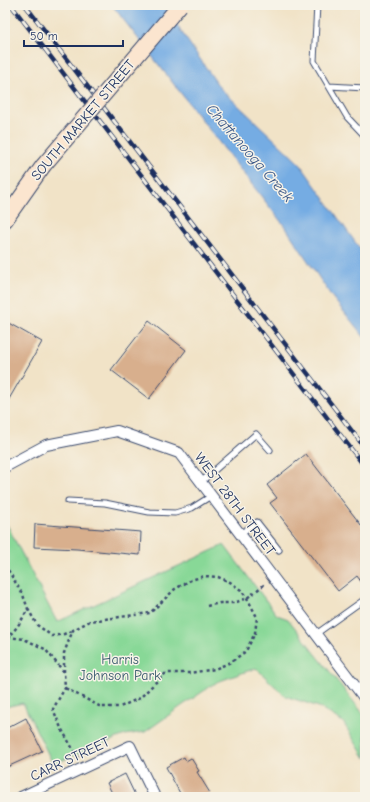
<svg xmlns="http://www.w3.org/2000/svg" width="370" height="802" font-family="'Comic Neue',sans-serif">
	<style>
		.green { fill: #88d897; stroke: #52847a }
		.water { fill: #74ace3; stroke: #486ea0 }
		.building { fill: #d8af8d }
		.lines { fill: none; stroke-linecap: round; stroke-linejoin: round }
		.lane-casing { stroke: #3b4a6e; stroke-width: 7 }
		.street-casing { stroke: #3b4a6e; stroke-width: 12 }
		.secondary-casing { stroke: #3b4a6e; stroke-width: 17 }
		.path { stroke: #3b4a6e; stroke-width: 2.5; stroke-dasharray: 3 3; stroke-linecap: butt }
		.lane { stroke: #fff; stroke-width: 5 }
		.street { stroke: #fff; stroke-width: 10 }
		.secondary { stroke: #fbe5cf; stroke-width: 15 }
		.rail-casing { stroke: #1b2f5e; stroke-width: 4.5 }
		.rail { stroke: #f7f3e8; stroke-width: 3; stroke-dasharray: 9; stroke-linecap: butt }
		.secondary-bridge-casing { stroke: #3b4a6e; stroke-width: 17; stroke-linecap: butt }
		.secondary-bridge { stroke: #fbe5cf; stroke-width: 15 }
		.labels { text-anchor: middle; dominant-baseline: central; stroke-width: 3; stroke-linejoin: round; paint-order: stroke }
		.street-label { font-size: 14px; fill: #1b2f5e; stroke: #f7f3e8 }
		.park-label { font-size: 14px; fill: #36596c; stroke: #f7f3e8 }
		.water-label { font-size: 15px; font-style: italic; fill: #365486; stroke: #f7f3e8 }
	</style>
	<rect width="100%" height="100%" fill="#f7f3e8"/>
	<filter id="ink" filterUnits="userSpaceOnUse"><feTurbulence type="fractalNoise" baseFrequency=".025" numOctaves="2"/><feDisplacementMap in="SourceGraphic" scale="8" xChannelSelector="R" yChannelSelector="G"/><feConvolveMatrix kernelMatrix="1 2 1 2 8 2 1 2 1" color-interpolation-filters="sRGB"/></filter>
	<filter id="wash" filterUnits="userSpaceOnUse"><feTurbulence type="fractalNoise" baseFrequency=".012" numOctaves="4" result="noise"/><feDisplacementMap in="SourceGraphic" scale="16" xChannelSelector="R" yChannelSelector="G"/><feGaussianBlur stdDeviation="0.9" result="paint"/><feColorMatrix in="noise" values="0 0 0 0 0 0 0 0 0 0 0 0 0 0 0 0 0 1.4 0 .05"/><feComposite in="paint" operator="in"/></filter>
	<g filter="url(#wash)">
		<rect width="100%" height="100%" fill="#f1e3c7"/>
		<!-- green -->
		<path class="green" d="M5,521l52,101 167,-77 53,70 11,4 77,97v42l-22,-36 -24,-15 -34,-11 -29,-28 -39,14 -34,23 -38,27 -20,3 -72,29 -30,-61 -18,4z"/>
		<!-- water -->
		<path class="water" d="M112,5h51l57,83 80,76 65,92v82l-33,-41 -46,-69z"/>
		<g id="blocks">
			<!-- building -->
			<path class="building" d="M5,321l37,21 -37,64z
				M149,321l37,29 -37,49 -38,-29z
				M306,454l59,76v57l-8,-11 -19,15 -68,-88 7,-5 -10,-13z
				M35,524l106,8 -1,23 -63,-6 -43,-2z
				M26,718l16,33 -37,17v-39z
				M184,757l2,4 5,-3 8,13 -2,1 13,21 -6,4h-22l-16,-30z
				M125,774l11,23h-22l-7,-14z"/>
		</g>
	</g>
	<g filter="url(#ink)">
		<use href="#blocks" fill-opacity="0" stroke="#3b4a6e" stroke-width="1"/>
		<g class="lines">
			<!-- lane casing -->
			<g class="lane-casing">
				<path id="lane" d="M317,5l-3,56 33,56 18,19
					M329,86l36,2
					M201,482l55,-48 14,16
					M68,501l37,2 44,9 26,1 17,-5 19,-12
					M240,534l17,-12 22,28
					M316,634l49,-35"/>
			</g>
			<!-- street casing -->
			<g class="street-casing">
				<path id="street" d="M5,467l41,-22 71,-14 62,22 186,246
					M21,797l109,-51 25,51"/>
			</g>
			<!-- secondary casing -->
			<g class="secondary-casing">
				<path id="secondary" d="M5,220l38,-54"/>
			</g>
			<!-- path -->
			<path class="path" d="M5,565l18,30 5,14c-6,10 -12,23 -23,29
				M207,606l13,-3h14l13,-5 18,-14
				M28,609l9,16 15,11 12,-2 9,-4
				M8,637l16,2 21,10 19,23 1,16 -12,21 8,19 17,30
				M64,672v-19l9,-23 17,-9 60,-8 25,-24 16,-9 13,-4 14,1 12,5 11,8 6,8 10,19 -2,16 -9,18 -15,11 -16,7 -25,4h-24l-10,9 -16,16 -20,9h-19l-36,-19"/>
			<!-- lane -->
			<use href="#lane" class="lane"/>
			<!-- street -->
			<use href="#street" class="street"/>
			<!-- secondary -->
			<use href="#secondary" class="secondary"/>
			<!-- rail casing -->
			<g class="rail-casing">
				<path id="rail" d="M11,5l354,462
					M25,5l340,443"/>
			</g>
			<!-- rail -->
			<use href="#rail" class="rail"/>
			<!-- secondary-bridge casing -->
			<g class="secondary-bridge-casing">
				<path id="secondary-bridge" d="M43,166l137,-161"/>
			</g>
			<!-- secondary-bridge -->
			<use href="#secondary-bridge" class="secondary-bridge"/>
		</g>
	</g>
	<g class="labels">
		<!-- street labels -->
		<g class="street-label">
			<text transform="translate(83 120) rotate(-50)">SOUTH MARKET STREET</text>
			<text transform="translate(235 504) rotate(53)">WEST 28TH STREET</text>
			<text transform="translate(70 759) rotate(-25)">CARR STREET</text>
		</g>
		<!-- park labels -->
		<g class="park-label">
			<text x="120" y="659">Harris<tspan x="120" dy="16">Johnson Park</tspan></text>
		</g>
		<!-- water labels -->
		<g class="water-label">
			<text transform="translate(250 153) rotate(49)">Chattanooga Creek</text>
		</g>
	</g>
	<!-- margin -->
	<rect width="370" height="802" fill="none" stroke="#f7f3e8" stroke-width="20"/>
	<!-- scale -->
	<path d="M24 40v6h99v-6" fill="none" stroke="#1b2f5e" stroke-width="2"/>
	<text x="30" y="40" font-size="12" fill="#1b2f5e" stroke="#f7f3e8" stroke-width="3" paint-order="stroke">50 m</text>
</svg>
